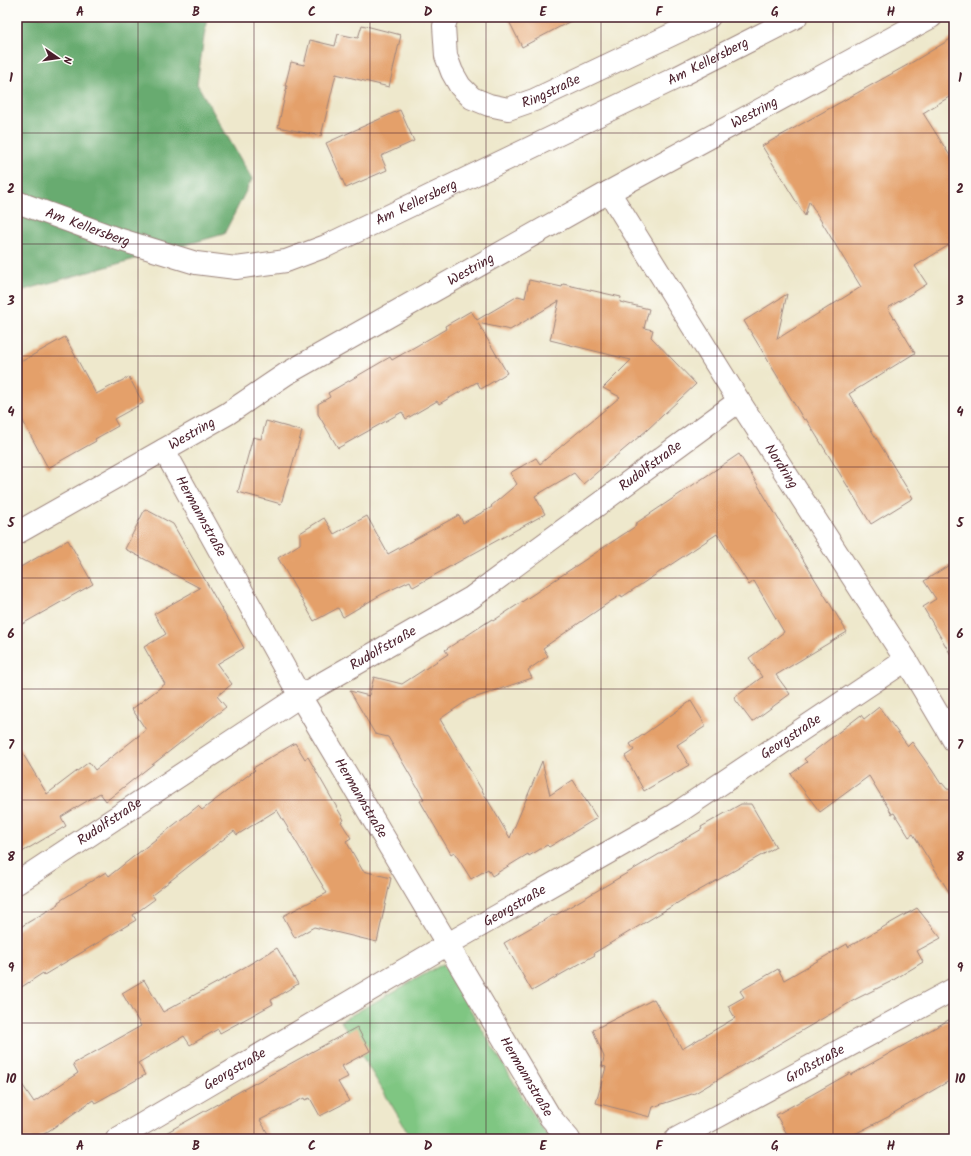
<svg xmlns="http://www.w3.org/2000/svg" width="971" height="1156" font-family="Kalam,sans-serif">
	<style>
		.green { fill: #7fc682; stroke: #647256 }
		.forest { fill: #67ab70; stroke: #58654e }
		.building { fill: #e4a06b }
		.lines { fill: none; stroke-linecap: round; stroke-linejoin: round }
		.minor-casing { stroke: #9c847c; stroke-width: 24 }
		.secondary-casing { stroke: #9c847c; stroke-width: 24 }
		.minor { stroke: #fff; stroke-width: 22 }
		.secondary { stroke: #fff; stroke-width: 22 }
		.grid { fill: none; stroke: #4a1f2b; stroke-width: 1; stroke-opacity: 0.55 }
		.labels { text-anchor: middle; dominant-baseline: central; stroke-width: 4; stroke-linejoin: round; paint-order: stroke }
		.street-label { font-size: 14px; fill: #4a1f2b; stroke: #fdfcf7 }
		.neatline { fill: none; stroke: #4a1f2b; stroke-width: 1.5 }
		.grid-label { font-size: 13px; text-anchor: middle; font-weight: bold; fill: #4a1f2b }
	</style>
	<rect width="100%" height="100%" fill="#fdfcf7"/>
	<filter id="ink" filterUnits="userSpaceOnUse"><feTurbulence type="fractalNoise" baseFrequency=".025" numOctaves="2"/><feDisplacementMap in="SourceGraphic" scale="8" xChannelSelector="R" yChannelSelector="G"/><feConvolveMatrix kernelMatrix="1 2 1 2 8 2 1 2 1" color-interpolation-filters="sRGB"/></filter>
	<filter id="wash" filterUnits="userSpaceOnUse"><feTurbulence type="fractalNoise" baseFrequency=".012" numOctaves="4" result="noise"/><feDisplacementMap in="SourceGraphic" scale="16" xChannelSelector="R" yChannelSelector="G"/><feGaussianBlur stdDeviation="0.9" result="paint"/><feColorMatrix in="noise" values="0 0 0 0 0 0 0 0 0 0 0 0 0 0 0 0 0 1.4 0 .05"/><feComposite in="paint" operator="in"/></filter>
	<g filter="url(#wash)">
		<rect width="100%" height="100%" fill="#eee8cc"/>
		<!-- green -->
		<path class="green" d="M443,964l97,162 11,13h-139l-71,-118z"/>
		<!-- forest -->
		<path class="forest" d="M17,17h190l-10,67 55,95 -28,55 -207,58z"/>
		<g id="blocks">
			<!-- building -->
			<path class="building" d="M507,17h71l-56,30z
				M362,25l39,10 -12,52 -53,-13 -15,62 -43,-9 9,-41h-2l6,-24 13,3 6,-25 25,6 3,-12 20,4z
				M954,37v57l-31,19 31,49v80l-39,24 12,18 -39,24 27,45 -66,41 64,104 -42,26 -65,-105 -2,1 -60,-99 43,-27 -10,45 84,-52 -52,-86 -4,15 -43,-70 149,-83z
				M400,110l14,31 -33,15 6,14 -41,18 -20,-45z
				M529,280l33,7 1,-3 58,13 -1,5 29,7 -5,19 9,2 -2,7 45,47 -49,46 -64,54 -9,-11 -39,23 10,18 -132,73 -3,-6 -28,13 -39,23 -5,-9 -24,13 -36,-63 22,-14v-11l24,-15 10,16 33,-18 21,38 71,-39 4,8 29,-16 -1,-1 26,-22 -7,-11 26,-15 4,6 80,-67 -17,-9 28,-28 -81,-20 9,-39 -49,29 -32,-7 29,50 -26,16 -4,-7 -38,22 -2,-3 -31,18 -4,-7 -64,36 -20,-34v-10l12,-7 -2,-4 62,-36 2,3 54,-31 -1,-3 26,-15 6,9 41,-24 7,2z
				M65,337l31,57 33,-17 14,26 -29,16 4,7 -23,13 1,2 -48,27 -31,-58v-46z
				M266,421l36,10 -21,73 -43,-12 15,-55 8,2z
				M739,454l108,178 -71,43 14,19 -38,28 -18,-24 28,-21 -13,-19 35,-26 -30,-51 -5,4 -32,-51 -95,63 -1,-2 -10,6 -68,47 5,8 -20,14 4,8 -64,22 -28,19 70,119 32,-77 8,34 23,-15 24,38 -48,29 -2,-2 -18,11 -1,-2 -36,22 -4,-7 -17,10 -17,-27 -3,2 -31,-53 4,-2 -36,-62 -13,-3 -25,-43 19,5 5,-19 28,7 46,-30 -3,-4 47,-31 1,2 143,-95 -1,-2z
				M145,509l28,15 71,124 -27,16 15,20 -15,12 9,11 -120,94 -6,-8 -39,24 5,9 -49,29v-111l30,50 42,-32 6,8 51,-40 -14,-21 33,-25 -21,-37 22,-13 -12,-20 46,-26 -75,-39z
				M68,540l25,44 -76,43v-58z
				M954,562v98l-31,-53 13,-8 -12,-18z
				M691,701l15,25 -29,19 12,20 -45,26 -19,-35 9,-6 -4,-6z
				M879,707l29,39 4,-4 20,28 9,14 1,-1 5,6 7,1v110l-41,-66 -4,3 -15,-24 -2,1 -23,-38 -49,36 -29,-38 16,-12 -3,-3 57,-44 3,4z
				M295,743l10,16 3,-2 36,63 -3,2 10,16 -5,3 17,30 28,7 -14,64 -63,-15 -19,11 -12,-22 44,-23 -50,-83 -40,25 -3,-4 -82,64 3,4 -22,16 3,5 -92,55 -1,-2 -26,17v-61l42,-25 -1,-2 48,-30 3,4 89,-70 4,4 53,-40 -2,-2z
				M741,804h10l25,43 -92,52 -90,54 1,2 -63,36 -28,-48 49,-28 1,1 148,-87 -1,-2z
				M917,908l24,30 -24,13 6,11 -33,20 -34,17 -161,94 -42,14 -3,10 -54,-14 10,-36 -4,-1 2,-9 -11,-27 61,-31 28,50 53,-31 -7,-12 16,-9 -4,-6 38,-22 6,11 63,-36 1,3z
				M277,948l21,36 -27,16 2,4 -53,29 -2,-4 -28,16 -6,-9 -46,27 7,12 -50,28 -2,-3 -56,39h-20v-62l17,25 44,-29 -5,-9 68,-38 -19,-33 22,-13 19,32 70,-38z
				M954,1017v60l-3,2v1l-61,35v1l-45,23h-55l-14,-24 74,-42 1,2z
				M357,1027l13,24 -28,15 6,11 -10,5 11,19 -29,15 -10,-18 -5,2 -1,-2 -44,22 11,19h-116l82,-46z"/>
		</g>
	</g>
	<g filter="url(#ink)">
		<use href="#blocks" fill-opacity="0" stroke="#9c847c" stroke-width="1"/>
		<g class="lines">
			<!-- minor casing -->
			<g class="minor-casing">
				<g id="minor">
					<path id="s1" d="M447,17l-3,9 2,30 6,16 8,14 12,12 17,7 19,4 26,-9 175,-83"/>
					<path id="s2" d="M609,192l130,209 167,259 48,81"/>
					<path id="s3" d="M164,450l136,246 250,421 19,22"/>
					<path id="s4" d="M17,533l210,-119 59,-40 323,-182 322,-175"/>
					<path id="s5" d="M17,883l283,-187 171,-98 268,-197"/>
					<path id="s6" d="M117,1139l331,-195 226,-129 232,-155"/>
					<path id="s7" d="M676,1139l278,-150"/>
				</g>
			</g>
			<!-- secondary casing -->
			<g class="secondary-casing">
				<g id="secondary">
					<path id="s8" d="M17,202l101,37 78,24 40,5 50,-7 40,-15 352,-169 118,-60"/>
				</g>
			</g>
			<!-- minor -->
			<use href="#minor" class="minor"/>
			<!-- secondary -->
			<use href="#secondary" class="secondary"/>
		</g>
	</g>
	<!-- grid -->
	<path class="grid" d="M138,17v1122M254,17v1122M370,17v1122M486,17v1122M601,17v1122M717,17v1122M833,17v1122M17,133h937M17,244h937M17,356h937M17,467h937M17,578h937M17,689h937M17,800h937M17,912h937M17,1023h937"/>
	<g class="labels">
		<!-- street labels -->
		<g class="street-label">
			<text stroke="none"><textPath href="#s8" startOffset="747">Am Kellersberg</textPath></text>
			<text stroke="none"><textPath href="#s1" startOffset="174">Ringstraße</textPath></text>
			<text stroke="none"><textPath href="#s4" startOffset="849">Westring</textPath></text>
			<text stroke="none"><textPath href="#s8" startOffset="423">Am Kellersberg</textPath></text>
			<text stroke="none"><textPath href="#s8" startOffset="75">Am Kellersberg</textPath></text>
			<text stroke="none"><textPath href="#s4" startOffset="525">Westring</textPath></text>
			<text stroke="none"><textPath href="#s4" startOffset="201">Westring</textPath></text>
			<text stroke="none"><textPath href="#s5" startOffset="759">Rudolfstraße</textPath></text>
			<text stroke="none"><textPath href="#s2" startOffset="324">Nordring</textPath></text>
			<text stroke="none"><textPath href="#s3" startOffset="76">Hermannstraße</textPath></text>
			<text stroke="none"><textPath href="#s5" startOffset="435">Rudolfstraße</textPath></text>
			<text stroke="none"><textPath href="#s6" startOffset="785">Georgstraße</textPath></text>
			<text stroke="none"><textPath href="#s3" startOffset="400">Hermannstraße</textPath></text>
			<text stroke="none"><textPath href="#s5" startOffset="111">Rudolfstraße</textPath></text>
			<text stroke="none"><textPath href="#s6" startOffset="461">Georgstraße</textPath></text>
			<text stroke="none"><textPath href="#s7" startOffset="158">Großstraße</textPath></text>
			<text stroke="none"><textPath href="#s6" startOffset="137">Georgstraße</textPath></text>
			<text stroke="none"><textPath href="#s3" startOffset="724">Hermannstraße</textPath></text>
		</g>
	</g>
	<!-- margin -->
	<rect width="971" height="1156" fill="none" stroke="#fdfcf7" stroke-width="44"/>
	<!-- north arrow -->
	<g transform="translate(58 58) rotate(103)" stroke="#fdfcf7" stroke-width="3" paint-order="stroke">
	<path d="M0-3L7 15L0 10L-7 15Z" fill="#4a1f2b"/>
	<text y="-6" font-size="11" font-weight="bold" text-anchor="middle" fill="#4a1f2b">N</text>
	</g>
	<rect x="22" y="22" width="927" height="1112" class="neatline"/>
	<g class="grid-label">
		<text x="80" y="16">A</text>
		<text x="196" y="16">B</text>
		<text x="312" y="16">C</text>
		<text x="428" y="16">D</text>
		<text x="543" y="16">E</text>
		<text x="659" y="16">F</text>
		<text x="775" y="16">G</text>
		<text x="891" y="16">H</text>
		<text x="11" y="82">1</text>
		<text x="960" y="82">1</text>
		<text x="11" y="193">2</text>
		<text x="960" y="193">2</text>
		<text x="11" y="305">3</text>
		<text x="960" y="305">3</text>
		<text x="11" y="416">4</text>
		<text x="960" y="416">4</text>
		<text x="11" y="527">5</text>
		<text x="960" y="527">5</text>
		<text x="11" y="638">6</text>
		<text x="960" y="638">6</text>
		<text x="11" y="749">7</text>
		<text x="960" y="749">7</text>
		<text x="11" y="861">8</text>
		<text x="960" y="861">8</text>
		<text x="11" y="972">9</text>
		<text x="960" y="972">9</text>
		<text x="11" y="1083">10</text>
		<text x="960" y="1083">10</text>
		<text x="80" y="1150">A</text>
		<text x="196" y="1150">B</text>
		<text x="312" y="1150">C</text>
		<text x="428" y="1150">D</text>
		<text x="543" y="1150">E</text>
		<text x="659" y="1150">F</text>
		<text x="775" y="1150">G</text>
		<text x="891" y="1150">H</text>
	</g>
</svg>
